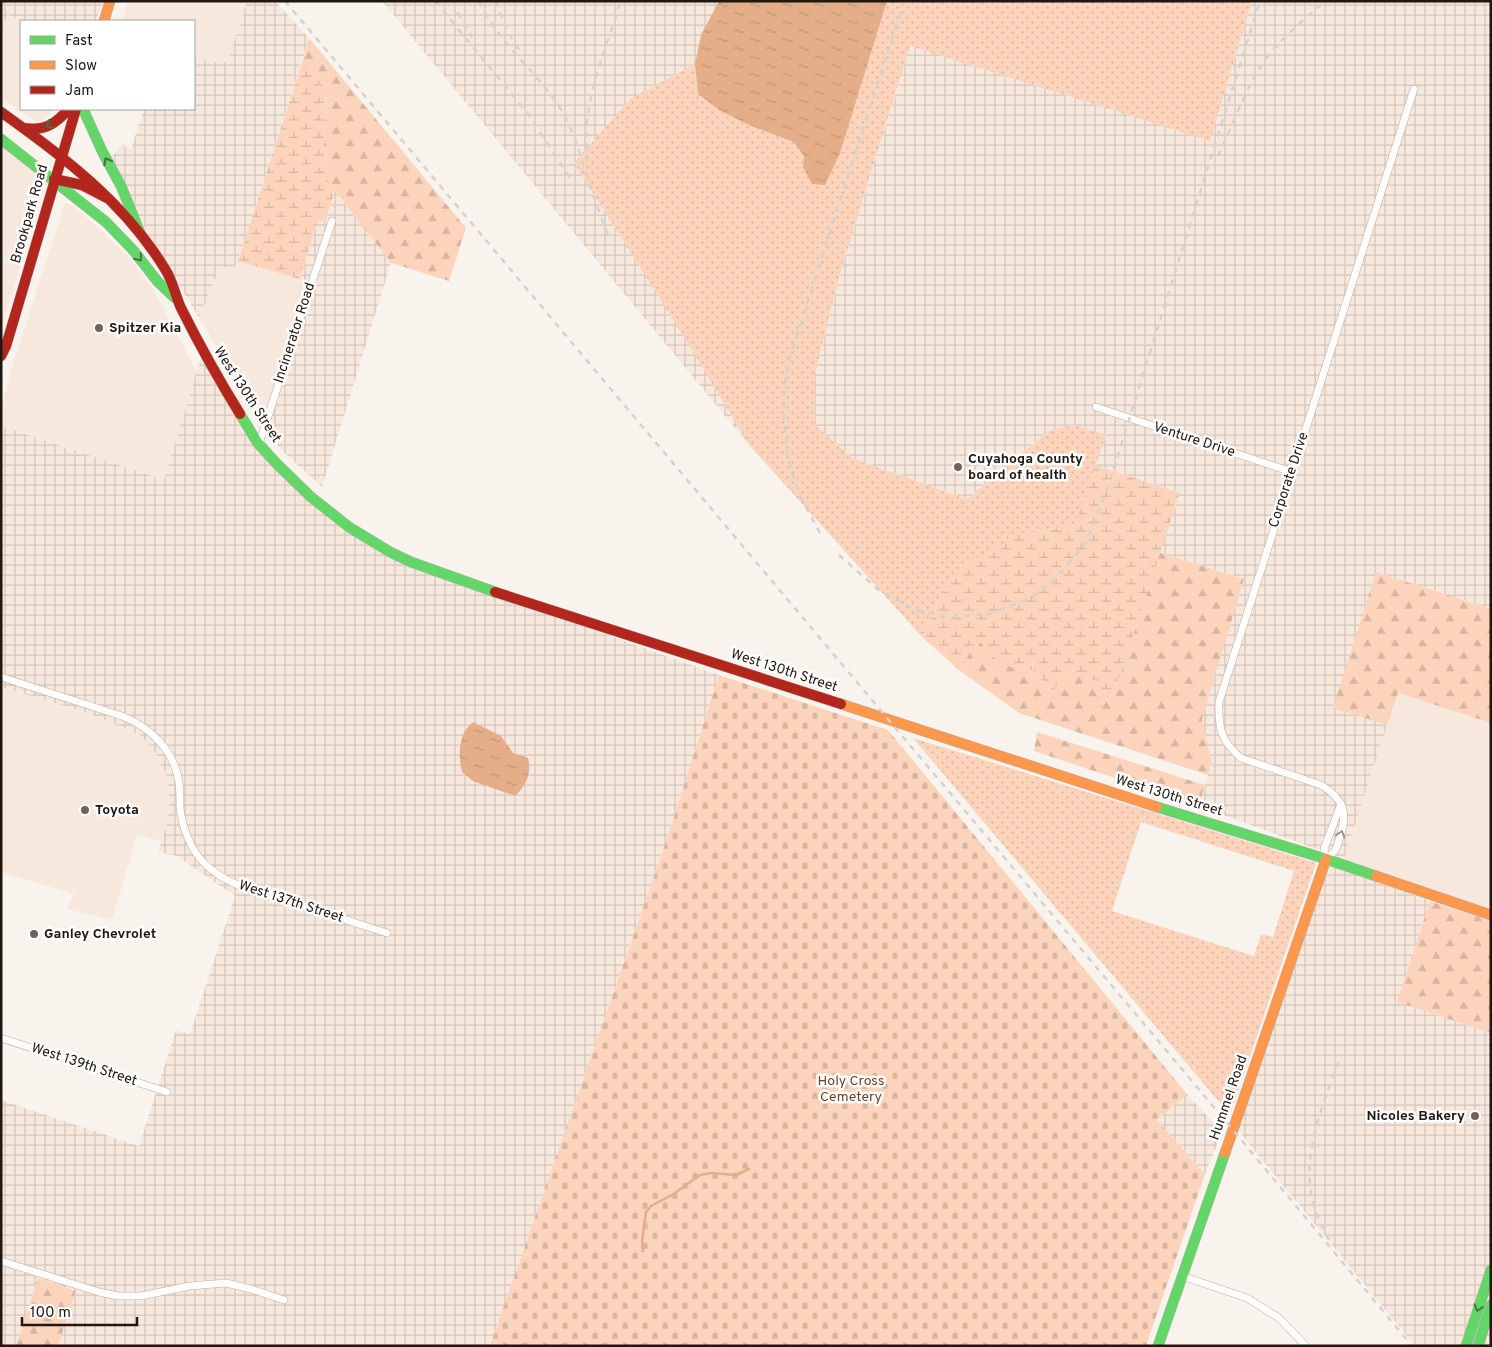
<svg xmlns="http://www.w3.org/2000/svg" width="1492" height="1347" font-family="Overpass,sans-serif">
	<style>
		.built { fill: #f7e8de }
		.industrial { fill: url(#industrial-grid) }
		.grass { fill: url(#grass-dots); fill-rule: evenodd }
		.forest { fill: url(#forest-firs) }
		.wetland { fill: url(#wetland-marsh) }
		.cemetery { fill: url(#cemetery-stones) }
		.water { fill: url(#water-ripples) }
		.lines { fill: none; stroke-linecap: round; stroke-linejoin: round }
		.stream { stroke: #e5ad88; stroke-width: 2.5 }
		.street-casing { stroke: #b7afaa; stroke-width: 8 }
		.fast-casing { stroke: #b7afaa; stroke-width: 11 }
		.slow-casing { stroke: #b7afaa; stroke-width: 11 }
		.jam-casing { stroke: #b7afaa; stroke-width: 11 }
		.street { stroke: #fefdfc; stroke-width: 7 }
		.fast { stroke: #63d668; stroke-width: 10 }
		.slow { stroke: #ff974d; stroke-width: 10 }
		.jam { stroke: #b3261e; stroke-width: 10 }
		.rail { stroke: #d4d2d0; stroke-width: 2.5; stroke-dasharray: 6 6; stroke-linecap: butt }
		.oneway { stroke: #42763c }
		.oneway2 { stroke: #9b9692 }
		.poi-dot { fill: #6d645e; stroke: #fff; stroke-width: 2 }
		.labels { text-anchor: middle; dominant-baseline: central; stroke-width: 5; stroke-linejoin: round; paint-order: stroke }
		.street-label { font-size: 14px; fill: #211711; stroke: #fff }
		.poi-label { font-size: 14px; font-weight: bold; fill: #211711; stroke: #fff; text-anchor: start }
		.park-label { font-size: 14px; fill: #723f1a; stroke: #fff }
	</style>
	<defs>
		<pattern id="industrial-grid" width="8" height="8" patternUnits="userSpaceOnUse" patternTransform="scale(1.25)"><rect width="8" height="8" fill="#f7e8de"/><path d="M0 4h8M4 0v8" fill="none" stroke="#d3c6bd"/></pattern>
		<pattern id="grass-dots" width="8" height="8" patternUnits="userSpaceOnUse" patternTransform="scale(1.25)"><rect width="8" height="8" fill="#fbd4bb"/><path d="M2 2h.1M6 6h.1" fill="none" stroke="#d7b5a0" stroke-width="1.8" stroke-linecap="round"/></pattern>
		<pattern id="forest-firs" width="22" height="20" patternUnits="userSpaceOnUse" patternTransform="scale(1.25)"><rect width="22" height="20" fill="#fbd4bb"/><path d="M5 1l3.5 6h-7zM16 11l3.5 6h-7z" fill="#d7b5a0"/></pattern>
		<pattern id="wetland-marsh" width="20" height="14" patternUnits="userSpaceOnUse" patternTransform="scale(1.25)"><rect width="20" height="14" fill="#fbd4bb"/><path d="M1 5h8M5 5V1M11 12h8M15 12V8" fill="none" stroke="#d7b5a0"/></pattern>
		<pattern id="cemetery-stones" width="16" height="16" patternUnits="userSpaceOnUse" patternTransform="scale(1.25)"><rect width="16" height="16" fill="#fbd4bb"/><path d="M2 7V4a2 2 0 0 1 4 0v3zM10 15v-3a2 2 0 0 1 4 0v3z" fill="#d7b5a0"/></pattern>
		<pattern id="water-ripples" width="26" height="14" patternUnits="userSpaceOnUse" patternTransform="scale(1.25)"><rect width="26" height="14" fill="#e5ad88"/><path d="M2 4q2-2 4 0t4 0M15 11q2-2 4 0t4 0" fill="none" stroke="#c49474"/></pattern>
	</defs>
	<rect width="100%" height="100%" fill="#f9f3ee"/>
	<!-- built -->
	<path class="built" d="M128,1h119l-18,60 -12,2 -23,-7v-35h-72z
		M7,15l17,6h-3v88h32l-6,9 -10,4 -36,-24v-66z
		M1,145l46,35 -46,150z
		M65,203l9,3 53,49 26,34 44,83 -33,108 -163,-54v-16l11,-43z
		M238,261l68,19 -43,140 -64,-102 21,-52 14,2z
		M1,687l87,26 52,22 14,16 12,23 3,24 -1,23 -6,20 -25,-6 -25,85 -45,-11 7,-15 -73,-22z
		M1397,693l94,30v186l-147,-50z"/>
	<!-- industrial -->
	<path class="industrial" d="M1,1h102l-7,20h-71l-18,-6 -6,17z
		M247,1h28l34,37 -71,223 -4,7 -14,-1 -21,51 -51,-84 -38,-75 12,-14 9,4 13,-40h50v-53l23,7 11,-2z
		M382,1h541l287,139 42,-139h239v608l-115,-37 -42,135 53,18 -43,134 -145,-53 13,-44 -11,-43 43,-140 -84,-26 20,-60 -85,-28 11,-30 -57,-4 -82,68 -113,-40 -39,-34v-51l25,-100 62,-201 -152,373z
		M335,191l56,72 -69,224 -43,-39 -16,-28 43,-139 -6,-2 18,-59 7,2z
		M202,354l62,101 123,100 332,120 -52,164 -177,507h-432l18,-55 -38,-13 -22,68 -15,-1v-245l138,46 37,-116 14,4 45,-138 -58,-40 -19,-4 10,-31 1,-23 -3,-24 -12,-23 -14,-16 -52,-22 -87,-26v-261l163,54z
		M1327,863l103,38 -33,101 94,31v313h-76l-179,-218z
		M1187,1094l35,38 -17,42 -48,-54z"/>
	<!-- grass -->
	<path class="grass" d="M887,1h365l-42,140 -300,-95 -70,228 -25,100v51l39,34 113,40 82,-68 23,-7 34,11 -31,90 -52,8 -78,57 -23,47 -172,-191 -74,-122 -102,-161 56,-64 65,-35 3,31 21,15 30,15 45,17 10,14 -1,11 22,18 15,-32z
		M913,738l403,125 -86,252zM1141,822l153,49 -21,66 -12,-3 -7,22 -142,-45z"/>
	<!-- forest -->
	<path class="forest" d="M309,38l157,190 -17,53 -58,-18 -62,-80 -5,-36 2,-57 -23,-31z
		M1160,553l84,26 -42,140 10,43 -4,13 -189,-62 -59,-42 17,-33 24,27 34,5 16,24 19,-25 27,13 2,28 15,-17z
		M1376,572l115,37v114l-93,-30 -11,32 -54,-17z
		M1037,732l168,53 -6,21 -165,-55z
		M1430,901l61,20v112l-94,-31z
		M38,1278l38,13 -18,55h-42z"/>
	<!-- wetland -->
	<path class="wetland" d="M303,59l23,31 -2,57 5,36 6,8 -10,31 -7,-2 -18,59 -62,-18z
		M1095,465l85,28 -66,200 -16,18 -1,-29 -27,-13 -19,25 -16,-24 -34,-5 -24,-26 -17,32 -38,-34 23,-47 24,-28 54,-29 52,-8z"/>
	<!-- cemetery -->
	<path class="cemetery" d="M719,675l169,55 299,364 -30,26 48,54 -59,172h-656l177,-507z"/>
	<!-- water -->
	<path class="water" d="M719,1h168l-47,152 -15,32 -13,-1 -9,-17 1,-11 -10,-14 -45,-17 -30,-15 -21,-16 -3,-30 6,-29z
		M473,722l28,14 12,17 15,5c4,15 -2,28 -13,38l-42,-15 -11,-9c-4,-17 -4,-38 11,-50z"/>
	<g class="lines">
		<!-- stream -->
		<path class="stream" d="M643,1251l-1,-9 4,-30 5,-6 21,-11 28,-20 11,-2 25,2 13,-6"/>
		<!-- street casing -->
		<g class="street-casing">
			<path id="street" d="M1096,407l196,65
				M259,444l73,-223
				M1,677l121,39c28,11 52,34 57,66 1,8 1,17 1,26 2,19 11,42 24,55 25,25 63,32 96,42 29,9 58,19 87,28
				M1341,804l-17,45 2,10c10,-8 10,-9 14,-22 8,-25 4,-38 -19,-52l-80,-27c-20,-17 -23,-30 -22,-56l195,-613
				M1,1038l166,54
				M1,1261l98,31 19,4h23l49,-10 36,-3 25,6 33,11
				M1182,1276l65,22 32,20 27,28"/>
		</g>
		<!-- fast casing -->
		<g class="fast-casing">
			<path id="fast" d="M83,109l20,44 18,33 20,49
				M1,139l105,83 27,28 25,32 17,16
				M240,414l17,28 19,21 35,34 38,30 41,25 21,10 84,30
				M1157,807l169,52 50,17
				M1158,1346l67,-193
				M1466,1346l25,-76
				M1478,1346l13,-41"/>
		</g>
		<!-- slow casing -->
		<g class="slow-casing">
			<path id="slow" d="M104,21l6,-20
				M841,704l316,103
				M1376,876l115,39
				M1225,1153l101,-294"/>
		</g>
		<!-- jam casing -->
		<g class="jam-casing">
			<path id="jam" d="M1,112c62,44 124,91 164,157 8,12 10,26 16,39 18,36 38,72 59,106
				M24,128c22,3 31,-4 45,-19
				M54,179l28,6 27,14
				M1,356l5,-10 70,-237
				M495,592l346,112"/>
		</g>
		<!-- street -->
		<use href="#street" class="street"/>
		<!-- fast -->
		<use href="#fast" class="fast"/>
		<!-- slow -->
		<use href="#slow" class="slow"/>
		<!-- jam -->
		<use href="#jam" class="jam"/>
		<!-- rail -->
		<path class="rail" d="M285,1l948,1129 179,216
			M435,1l94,114 41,63
			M454,1l4,12 14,24
			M479,1c19,41 54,67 79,104 16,24 23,53 32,81 6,18 13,36 20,54
			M496,1l10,28 14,22
			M1218,156c14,-29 25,-62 43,-90 16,-25 42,-45 64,-65
			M587,161c-7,-55 18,-109 34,-160
			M820,533l-20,-37 -12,-37 -4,-39v-33l6,-30 114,-356
			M839,555l42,37 33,17 32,9 42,-4 41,-15 25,-18 33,-40 19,-48 154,-492
			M1329,1240c-7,-15 -16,-31 -18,-47 -7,-46 13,-91 28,-133"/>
	</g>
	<!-- one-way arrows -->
	<defs><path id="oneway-chevron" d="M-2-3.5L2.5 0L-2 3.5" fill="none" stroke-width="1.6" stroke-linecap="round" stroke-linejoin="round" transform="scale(1.25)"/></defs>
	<g class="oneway">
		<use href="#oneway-chevron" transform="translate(49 125) rotate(152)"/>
		<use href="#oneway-chevron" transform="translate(107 161) rotate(-118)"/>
		<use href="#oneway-chevron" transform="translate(139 258) rotate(51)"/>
		<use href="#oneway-chevron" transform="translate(1478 1308) rotate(108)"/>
	</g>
	<use class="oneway2" href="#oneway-chevron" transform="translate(1341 834) rotate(-73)"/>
	<!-- markers -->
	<g class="poi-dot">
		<circle cx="99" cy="328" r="5"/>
		<circle cx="958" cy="467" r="5"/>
		<circle cx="85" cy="810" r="5"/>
		<circle cx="34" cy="934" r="5"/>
		<circle cx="1475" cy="1116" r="5"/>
	</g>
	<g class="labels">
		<!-- street labels -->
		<g class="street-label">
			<text transform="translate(30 214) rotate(-74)">Brookpark Road</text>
			<text transform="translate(295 333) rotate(-72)">Incinerator Road</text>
			<text transform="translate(247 395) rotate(57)">West 130th Street</text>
			<text transform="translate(1194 440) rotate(18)">Venture Drive</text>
			<text transform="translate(1289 480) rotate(-72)">Corporate Drive</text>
			<text transform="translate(784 671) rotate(18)">West 130th Street</text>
			<text transform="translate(1169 796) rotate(17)">West 130th Street</text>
			<text transform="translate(291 902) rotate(18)">West 137th Street</text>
			<text transform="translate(84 1065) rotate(18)">West 139th Street</text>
			<text transform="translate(1229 1098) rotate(-71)">Hummel Road</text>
		</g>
		<!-- poi labels -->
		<g class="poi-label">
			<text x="109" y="328">Spitzer Kia</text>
			<text x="968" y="459">Cuyahoga County<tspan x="968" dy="16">board of health</tspan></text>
			<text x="95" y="810">Toyota</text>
			<text x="44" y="934">Ganley Chevrolet</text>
			<text x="1465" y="1116" text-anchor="end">Nicoles Bakery</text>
		</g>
		<!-- park labels -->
		<g class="park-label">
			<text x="851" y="1081">Holy Cross<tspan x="851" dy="16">Cemetery</tspan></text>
		</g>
	</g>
	<!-- border -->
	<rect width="1492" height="1347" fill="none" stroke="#211711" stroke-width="5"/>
	<!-- legend -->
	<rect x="20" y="20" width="175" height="90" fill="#ffffff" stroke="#a6a2a0"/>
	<rect x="30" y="36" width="25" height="8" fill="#63d668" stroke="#a6a2a0"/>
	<text x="65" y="45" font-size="15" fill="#211711">Fast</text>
	<rect x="30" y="61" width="25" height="8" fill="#ff974d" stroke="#a6a2a0"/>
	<text x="65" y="70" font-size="15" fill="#211711">Slow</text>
	<rect x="30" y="86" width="25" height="8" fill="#b3261e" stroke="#a6a2a0"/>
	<text x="65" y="95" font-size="15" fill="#211711">Jam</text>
	<!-- scale -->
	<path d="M22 1317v8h115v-8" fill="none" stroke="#211711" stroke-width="2.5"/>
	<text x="30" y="1317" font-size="15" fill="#211711" stroke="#ffffff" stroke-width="4" paint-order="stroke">100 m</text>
</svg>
